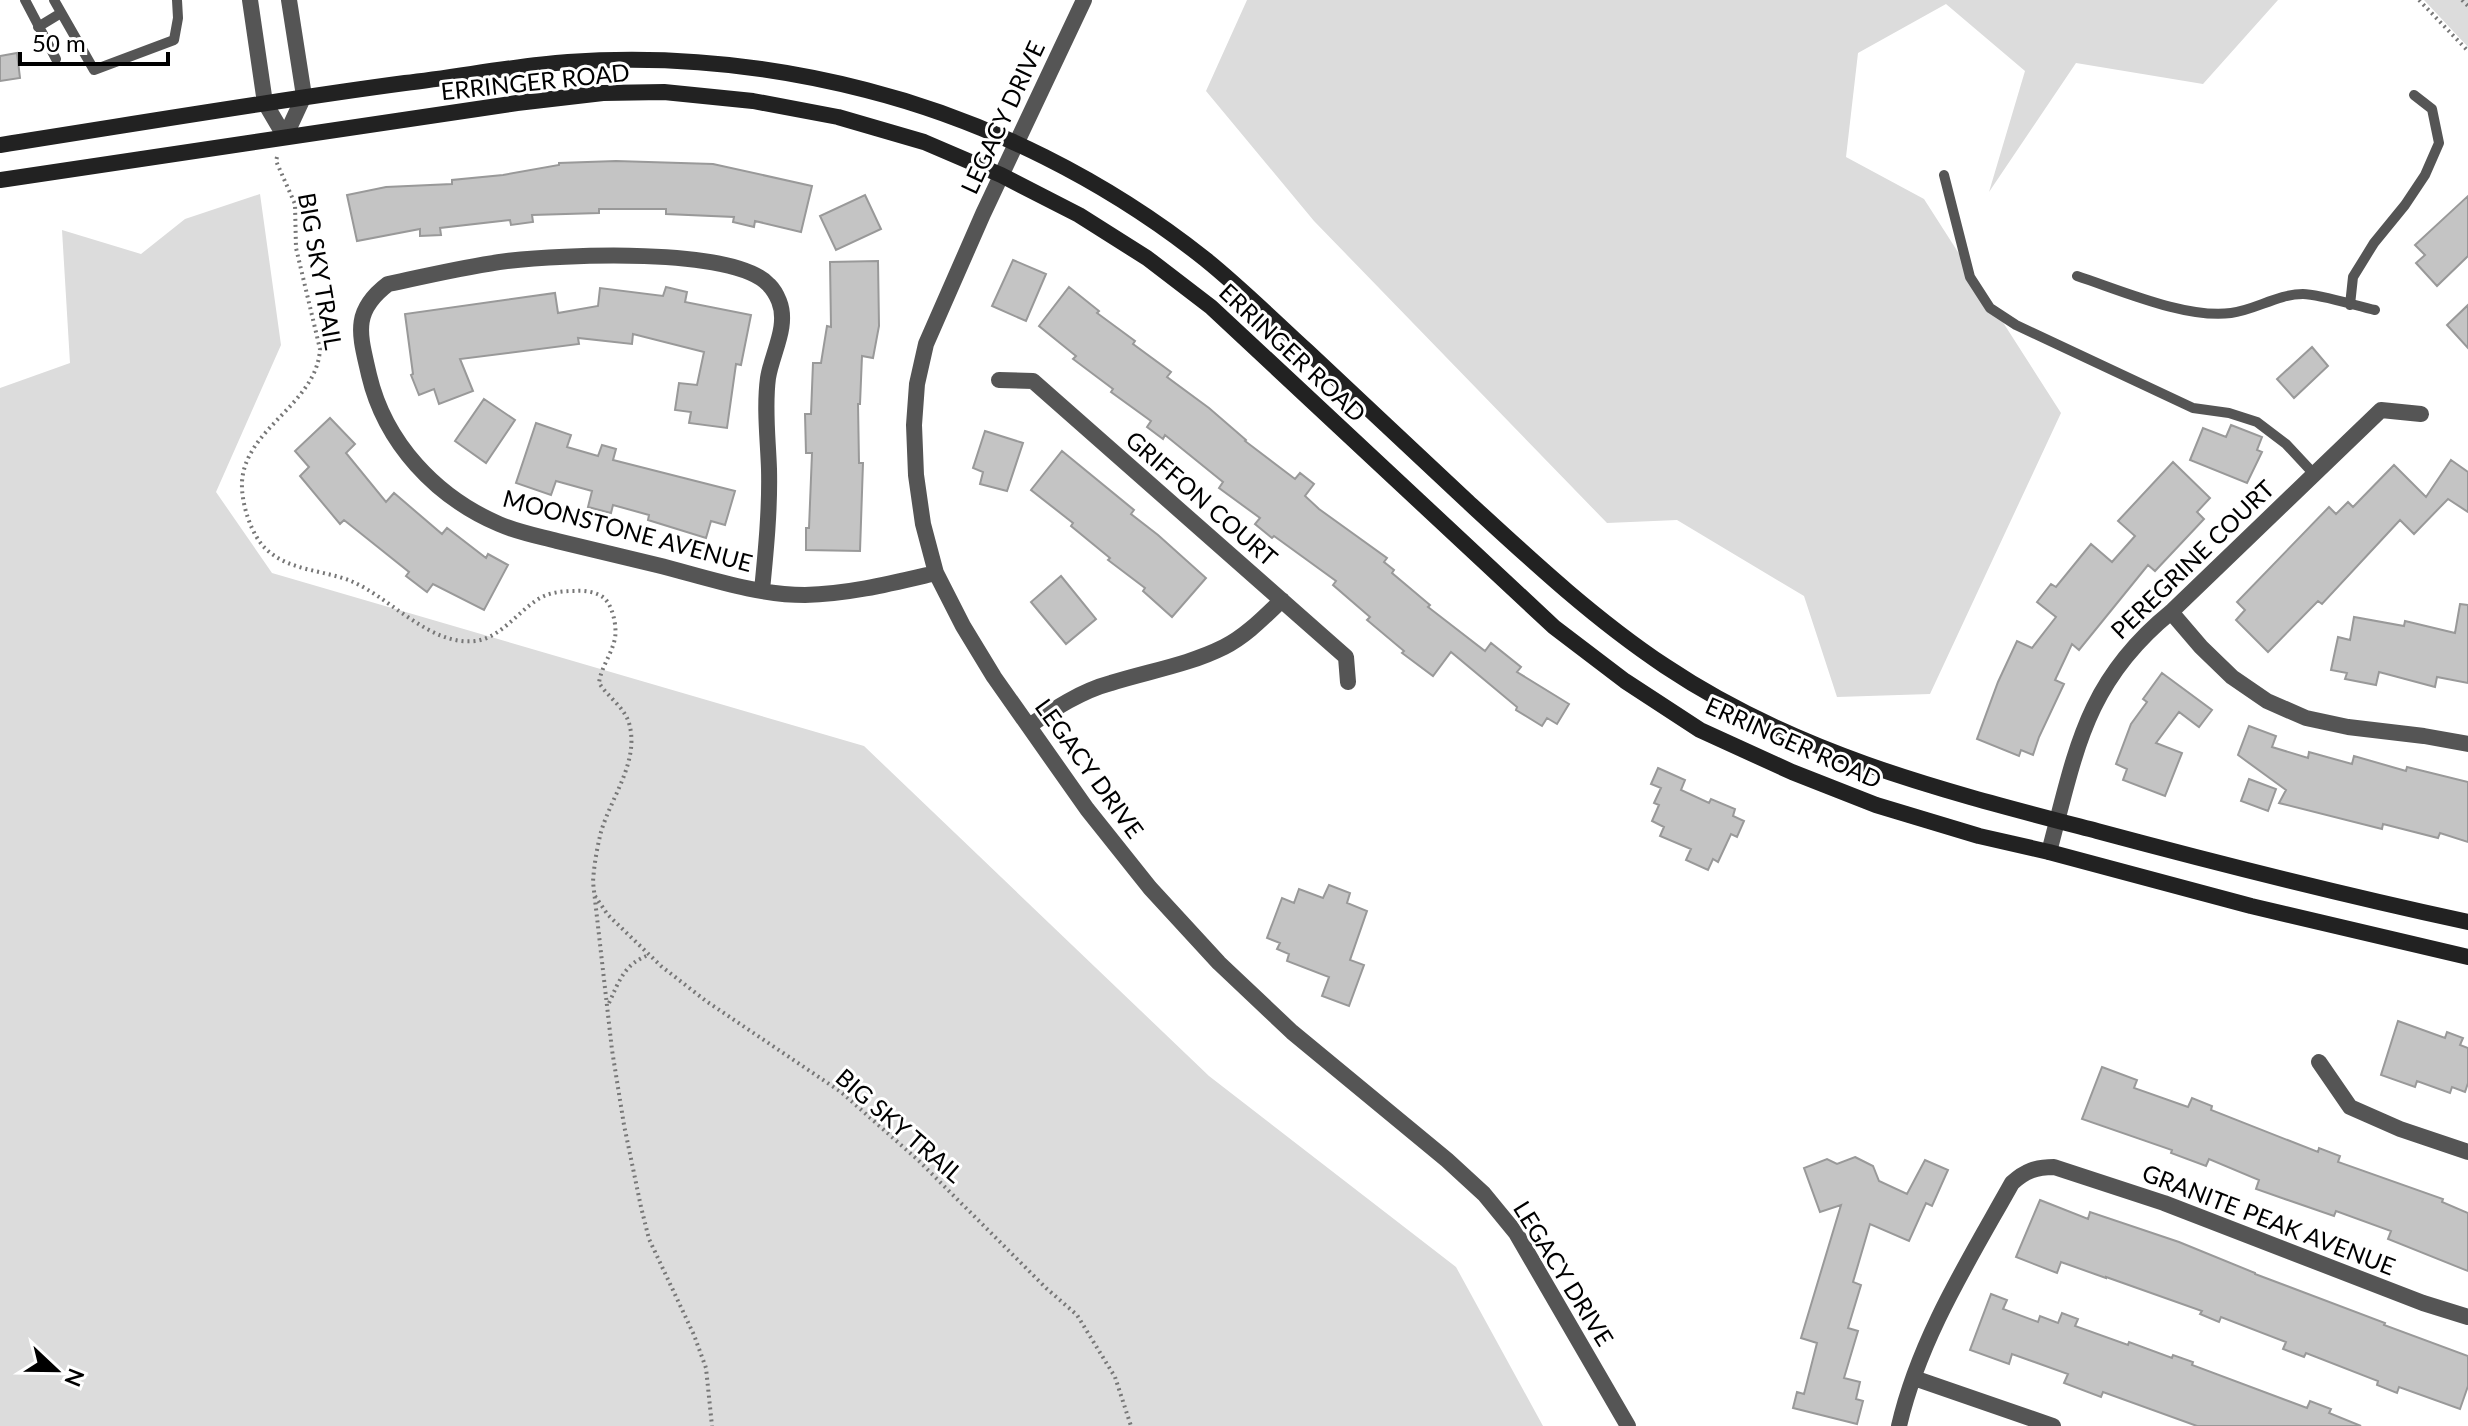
<svg xmlns="http://www.w3.org/2000/svg" width="2468" height="1426" font-family="Lato,sans-serif">
	<style>
		.green { fill: #dcdcdc }
		.building { fill: #c4c4c4; stroke: #999; stroke-width: 2 }
		.lines { fill: none; stroke-linecap: round; stroke-linejoin: round }
		.path { stroke: #777; stroke-width: 4; stroke-dasharray: 2 4; stroke-linecap: butt }
		.service { stroke: #555; stroke-width: 10 }
		.minor { stroke: #555; stroke-width: 16 }
		.tertiary { stroke: #555; stroke-width: 16 }
		.secondary { stroke: #222; stroke-width: 16 }
		.labels { text-anchor: middle; dominant-baseline: central; stroke-width: 6; stroke-linejoin: round; paint-order: stroke }
		.street-label { font-size: 24px; fill: #000; stroke: #fff }
	</style>
	<rect width="100%" height="100%" fill="#fff"/>
	<!-- green -->
	<path class="green" d="M1247,0h1031l-75,84 -127,-21 -87,129 36,-121 -79,-67 -88,49 -12,104 78,42 137,214 -131,281 -93,3 -33,-101 -127,-76 -70,3 -293,-302 -108,-130z
		M2424,0h44v47z
		M260,194l21,151 -65,147 56,81 592,173 345,330 247,191 87,159h-1543v-1038l70,-25 -8,-133 79,24 44,-35z"/>
	<!-- building -->
	<path class="building" d="M17,53l3,25 -20,3v-25z
		M616,161l97,3 99,22 -11,46 -46,-11 -1,6 -21,-5 1,-5 -68,-3v-5h-67v4l-67,2 1,7 -22,3 -1,-5 -70,8 1,7 -21,1v-7l-63,12 -10,-46 39,-8 66,-3v-4l51,-5 56,-10v-2z
		M865,195l16,34 -45,21 -16,-34z
		M2468,196v60l-31,30 -21,-23 9,-8 -10,-10z
		M1013,260l33,14 -20,47 -34,-15z
		M878,261l1,65 -6,32 -11,-2 -2,48h-2l1,59h4l-3,88 -54,-1v-22h3l3,-75h-6l-1,-39h6l2,-51h8l6,-37 4,1 -1,-65z
		M666,287l21,5 -2,10 66,13 -10,50 -5,-1 -9,64 -38,-5 2,-11 -16,-2 4,-27 18,2 7,-33 -71,-18 -1,10 -54,-6 1,6 -119,15 13,32 -34,13 -5,-15 -15,6 -8,-20 2,-1 -8,-60 150,-21 3,20 40,-7 2,-18 63,8z
		M1069,287l30,24 -2,2 38,28 -2,3 38,28 -4,5 42,31 37,32 -1,1 50,38 5,-6 14,11 -9,12 14,13 68,49 -3,4 10,8 -2,3 38,32 -2,2 57,44 6,-8 30,24 -4,5 52,32 -12,20 -10,-6 -5,8 -26,-16 1,-3 -66,-55 -18,24 -31,-23 2,-2 -37,-31 3,-3 -37,-32 3,-4 -62,-45 -2,2 -17,-14 5,-6 -41,-30 4,-6 -58,-47 -2,4 -16,-12 4,-6 -40,-29 2,-3 -40,-30 3,-3 -37,-30z
		M2468,305v43l-21,-23z
		M2312,347l16,19 -34,32 -17,-19z
		M484,399l31,21 -29,43 -31,-22z
		M330,418l25,26 -9,9 40,49 8,-9 48,41 5,-6 39,30 2,-4 20,11 -24,45 -51,-26 -6,8 -21,-16 3,-4 -65,-52 -4,4 -40,-48 9,-9 -14,-16z
		M536,423l35,12 -4,12 31,9 4,-11 14,4 -3,11 122,31 -10,34 -14,-4 -5,17 -58,-18 1,-5 -36,-10 -2,8 -23,-6 4,-16 -36,-10 -5,14 -35,-12z
		M2231,425l31,12 -5,13 5,2 -15,31 -57,-23 13,-32 23,9z
		M985,431l38,12 -16,48 -27,-7 3,-12 -10,-4z
		M1062,451l72,59 -3,4 27,21 48,43 -34,39 -29,-26 2,-3 -37,-28 2,-2 -39,-32 2,-3 -42,-33z
		M2451,460l17,12v40l-20,-13 -34,35 -14,-14 -78,84 -4,-3 -50,51 -32,-32 9,-10 -8,-8 92,-95 7,7 12,-12 5,5 41,-42 32,32z
		M2173,462l37,36 -13,14 7,7 -49,52 -7,-6 -69,85 -7,-6 -17,36 9,4 -25,53 -6,18 -12,-5 -2,6 -42,-17 21,-57 19,-41 15,7 24,-31 -19,-15 14,-18 5,3 35,-43 21,18 23,-26 -17,-15z
		M1061,576l35,43 -30,25 -35,-42z
		M2460,604l8,1v78l-31,-6 -2,10 -56,-15 -3,13 -31,-6 2,-6 -16,-3 7,-33 12,3 4,-23 50,9 1,-5 50,12z
		M2162,673l50,37 -13,17 -20,-15 -23,31 26,10 -17,43 -42,-16 4,-11 -11,-5 15,-40 16,-22 -4,-3z
		M2249,726l27,10 -4,11 36,11 1,-6 43,12 2,-8 52,15 1,-4 61,15v60l-28,-9 -2,5 -55,-14 -1,5 -103,-26 7,-13 -48,-35z
		M1658,768l27,12 -4,10 28,13 2,-4 24,10 -2,7 11,5 -7,16 -6,-3 -13,28 -5,-3 -5,11 -22,-10 5,-11 -31,-13 4,-9 -12,-6 7,-16 -5,-2 7,-15 -10,-4z
		M2249,779l27,10 -8,22 -27,-10z
		M1329,885l21,8 -3,10 20,8 -17,49 14,5 -15,41 -27,-10 7,-19 -42,-16 2,-7 -12,-5 3,-6 -13,-5 15,-40 12,5 5,-14 24,9z
		M2398,1021l47,17 2,-6 16,6 -3,7 8,3v35l-3,9 -13,-5 -2,6 -33,-12 -2,6 -34,-12z
		M2102,1067l35,13 -3,8 54,19 4,-9 20,8 -1,4 107,42 1,-4 21,8 -2,6 105,37 -1,3 26,11v58l-80,-32 3,-8 -55,-20 -2,5 -78,-27 3,-9 -50,-21 -3,7 -35,-13 1,-3 -90,-31z
		M1855,1157l18,9 6,15 28,13 18,-34 23,10 -16,36 -6,-3 -17,38 -39,-17 -17,58 8,3 -13,43 10,3 -14,47 16,4 -4,17 7,2 -6,23 -64,-16 4,-16 7,2 13,-51 -16,-5 40,-133 -21,7 -16,-44 23,-9 10,5z
		M2040,1200l48,19 2,-7 89,30 76,31v1l130,49 -1,2 84,31v30l-8,23 -61,-22 -2,6 -20,-8 1,-4 -72,-28 -2,4 -21,-8 3,-7 -65,-25 -2,5 -19,-8 2,-3 -96,-34v1l-45,-16 -4,11 -41,-16z
		M1991,1294l16,6 -4,9 35,13 2,-6 18,7 4,-10 16,6 -3,7 53,19 1,-3 43,16 1,-3 20,7 -1,3 115,43 3,-7 21,8 -2,4 32,13h-164l-94,-34 -2,5 -37,-14 4,-9 -56,-20 -3,10 -39,-14z"/>
	<g class="lines">
		<!-- path -->
		<path class="path" d="M2419,0l49,51
			M2462,0l6,6
			M277,157l-1,4 19,43 1,44 24,101c-3,55 -75,79 -78,133 -1,21 9,53 24,67 23,22 58,21 85,32 40,17 79,65 124,60 26,-3 43,-30 65,-43 11,-6 23,-7 35,-7 9,-1 22,1 29,7 9,8 13,29 11,40 -3,16 -14,29 -16,45 9,14 25,24 30,40 11,38 -18,74 -28,109 -4,16 -7,33 -8,50l19,168 12,75 17,82 8,32 45,96 12,33 6,58
			M595,896l13,19 53,51 45,35 135,91 77,68 128,128 31,27 38,62 16,49
			M609,1003c10,-22 16,-40 40,-48"/>
		<!-- service -->
		<path class="service" d="M25,0l31,59
			M54,0l40,70 80,-30 4,-22 -1,-18
			M38,27l23,-14
			M1944,175l26,102 20,31 26,17 177,83 36,5 28,9 29,22 28,30
			M2077,276c43,14 109,43 154,37 24,-3 47,-19 72,-19 16,0 54,12 72,16
			M2350,305l3,-28 21,-34 31,-38 20,-30 14,-32 -7,-34 -18,-14"/>
		<!-- minor -->
		<path class="minor" d="M1084,0l-101,214 -57,130 -9,40 -3,41 2,50 7,49 13,49 27,53 31,51 93,132 63,79 69,75 73,69 155,128 37,34 32,39 112,193
			M999,380l34,1 313,276 2,25
			M762,590c4,-40 8,-81 7,-121 -1,-30 -5,-61 -1,-91 4,-25 21,-52 11,-77 -2,-5 -6,-12 -10,-16 -35,-39 -210,-30 -262,-24 -40,5 -80,15 -119,23 -37,28 -28,51 -19,91 16,68 67,122 130,149 18,8 39,12 58,17 34,8 67,16 100,24 48,12 99,30 148,30 45,-1 88,-12 131,-22
			M2171,612l30,35 31,30 35,24 39,17 42,9 76,9 44,8
			M1029,726c25,-17 52,-35 82,-43 38,-12 77,-18 113,-36 22,-11 40,-30 58,-47
			M2049,852c27,-101 36,-170 122,-240l210,-202 40,4
			M2319,1062l31,45 50,22 68,23
			M1914,1378l139,48
			M1899,1426c20,-87 70,-166 113,-243 13,-12 24,-16 42,-16l110,36 259,100 45,14"/>
		<!-- tertiary -->
		<path class="tertiary" d="M250,0l15,103 20,34
			M285,137l19,-41 -15,-96"/>
		<!-- secondary -->
		<path class="secondary" d="M0,145c135,-21 270,-44 405,-62 54,-6 108,-17 163,-21 99,-7 201,3 298,28 122,31 241,91 339,169 36,29 68,61 102,92 53,50 106,99 159,149 64,59 127,118 199,166 133,89 279,125 432,165 123,33 246,64 371,91
			M0,180l517,-77 86,-10 61,-1 89,9 85,16 86,25 77,33 78,40 68,43 64,49 343,320 71,54 75,49 92,42 84,33 103,31 70,16 202,54 217,51"/>
	</g>
	<g class="labels">
		<!-- street labels -->
		<g class="street-label">
			<text transform="translate(535 81) rotate(-6)">ERRINGER ROAD</text>
			<text transform="translate(1002 117) rotate(-65)">LEGACY DRIVE</text>
			<text transform="translate(321 271) rotate(80)">BIG SKY TRAIL</text>
			<text transform="translate(1293 352) rotate(43)">ERRINGER ROAD</text>
			<text transform="translate(1202 498) rotate(41)">GRIFFON COURT</text>
			<text transform="translate(628 530) rotate(15)">MOONSTONE AVENUE</text>
			<text transform="translate(2192 559) rotate(-44)">PEREGRINE COURT</text>
			<text transform="translate(1794 742) rotate(24)">ERRINGER ROAD</text>
			<text transform="translate(1090 768) rotate(54)">LEGACY DRIVE</text>
			<text transform="translate(900 1125) rotate(41)">BIG SKY TRAIL</text>
			<text transform="translate(2269 1219) rotate(21)">GRANITE PEAK AVENUE</text>
			<text transform="translate(1564 1273) rotate(58)">LEGACY DRIVE</text>
		</g>
	</g>
	<!-- north arrow -->
	<g transform="translate(56 1370) rotate(112)" stroke="#ffffff" stroke-width="6" paint-order="stroke">
	<path d="M0-6L14 30L0 20L-14 30Z" fill="#000000"/>
	<text y="-12" font-size="22" font-weight="bold" text-anchor="middle" fill="#000000">N</text>
	</g>
	<!-- scale -->
	<path d="M20 52v12h148v-12" fill="none" stroke="#000000" stroke-width="4"/>
	<text x="32" y="52" font-size="24" fill="#000000" stroke="#ffffff" stroke-width="6" paint-order="stroke">50 m</text>
</svg>
